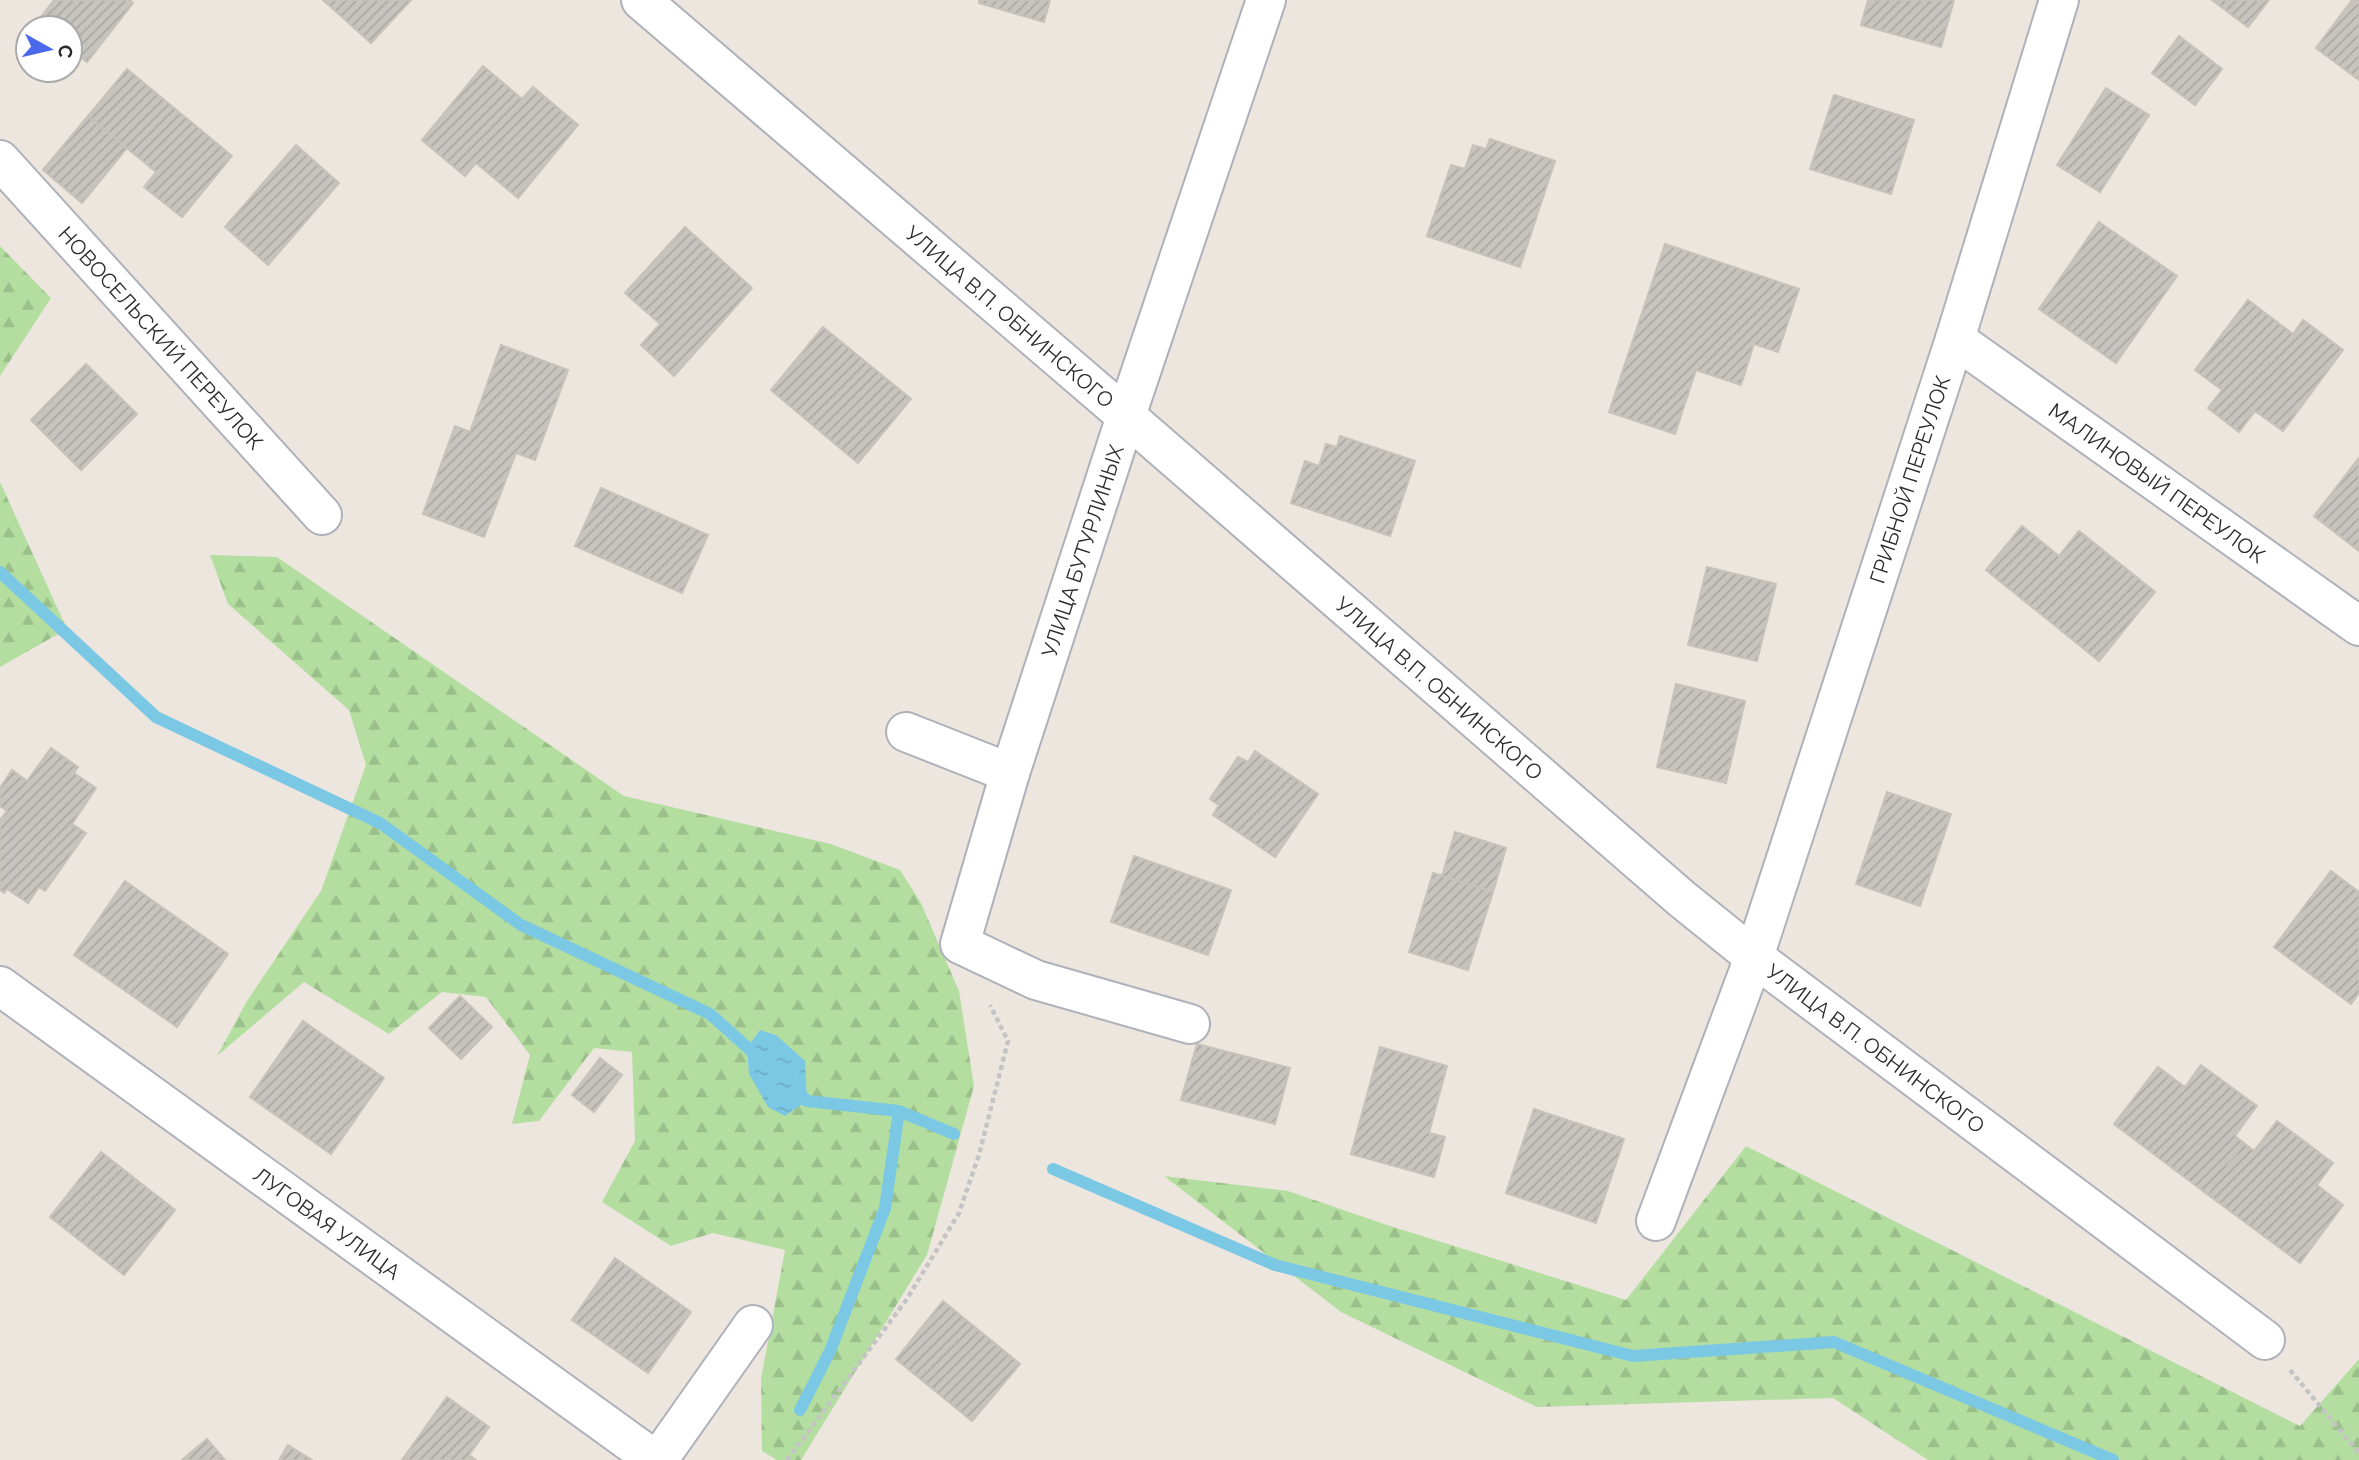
<svg xmlns="http://www.w3.org/2000/svg" width="2359" height="1460" font-family="Raleway,sans-serif">
	<style>
		.forest { fill: url(#forest-firs) }
		.water { fill: url(#water-ripples) }
		.lines { fill: none; stroke-linecap: round; stroke-linejoin: round }
		.stream { stroke: #7bc8e5; stroke-width: 12 }
		.building { fill: url(#building-hatch); stroke: #c7c2b8; stroke-width: 2 }
		.minor-casing { stroke: #afb1ba; stroke-width: 42 }
		.path { stroke: #c4c4c4; stroke-width: 4.5; stroke-dasharray: 5 3.5; stroke-linecap: butt }
		.minor { stroke: #fff; stroke-width: 38 }
		.labels { text-anchor: middle; dominant-baseline: central; stroke-width: 5; stroke-linejoin: round; paint-order: stroke }
		.street-label { font-size: 21px; fill: #2b2b2b; stroke: #fff }
	</style>
	<defs>
		<pattern id="forest-firs" width="22" height="20" patternUnits="userSpaceOnUse" patternTransform="scale(1.75)"><rect width="22" height="20" fill="#b4dea0"/><path d="M5 1l3.5 6h-7zM16 11l3.5 6h-7z" fill="#9bbf8a"/></pattern>
		<pattern id="water-ripples" width="26" height="14" patternUnits="userSpaceOnUse" patternTransform="scale(1.75)"><rect width="26" height="14" fill="#7bc8e5"/><path d="M2 4q2-2 4 0t4 0M15 11q2-2 4 0t4 0" fill="none" stroke="#6aacc5"/></pattern>
		<pattern id="building-hatch" width="6" height="6" patternUnits="userSpaceOnUse" patternTransform="scale(1.75)"><rect width="6" height="6" fill="#c7c3be"/><path d="M-1 1l2-2M0 6l6-6M5 7l2-2" fill="none" stroke="#aba8a3"/></pattern>
	</defs>
	<rect width="100%" height="100%" fill="#ece6df"/>
	<!-- forest -->
	<path class="forest" d="M0,246l51,52 -51,78z
		M0,482l67,147 -67,38z
		M210,555l67,2 347,239 207,48 69,26 21,33 38,88 15,95 -47,169 -126,205h-24l-15,-9 -1,-72 24,-129 -72,-17 -42,13 -69,-44 33,-61 -3,-89 -38,-4 -55,73 -27,3 18,-69 -44,-58 -44,-5 -53,42 -85,-52 -87,74 30,-55 74,-110 45,-126 -17,-55 -121,-106z
		M1746,1146l554,280 59,-67v101h-431l-95,-62 -296,9 -196,-95 -177,-136 124,15 99,34 239,75z"/>
	<!-- water -->
	<path class="water" d="M760,1030l16,5 29,26 2,40 -22,15 -17,-9 -19,-33 -2,-26z"/>
	<g class="lines">
		<!-- stream -->
		<path class="stream" d="M0,572l156,145 224,106 141,102 189,89 48,43
			M795,1090l12,11 92,10 55,23
			M1053,1169l222,96 358,91 201,-14 279,118
			M800,1410l30,-59 55,-143 14,-97"/>
	</g>
	<!-- building -->
	<path class="building" d="M54,0h76l3,3 -46,59 -17,-13v-21h-26l-7,-6z
		M323,0h88l-40,43z
		M979,0h71l-6,22 -65,-19z
		M1868,0h86l-13,47 -80,-22z
		M2212,0h57l-21,27z
		M2352,0h7v80l-43,-32z
		M2179,36l43,33 -27,36 -43,-32z
		M483,66l39,33 11,-12 45,38 -60,73 -42,-35 -11,13 -43,-36z
		M127,69l105,87 -50,61 -38,-30 12,-15 -68,-56z
		M2106,88l43,27 -49,77 -43,-27z
		M1834,95l80,25 -23,74 -81,-25z
		M88,116l39,32 -45,55 -39,-33z
		M1490,139l65,22 -35,106 -93,-31 24,-71 14,4 8,-24 13,4z
		M296,145l43,38 -71,82 -43,-38z
		M2099,222l78,54 -61,87 -77,-54z
		M685,227l67,61 -78,88 -33,-31 19,-21 -35,-31z
		M1665,244l134,45 -21,63 -24,-8 -13,41 -45,-15 -21,64 -66,-22z
		M2248,300l45,34 10,-14 40,30 -60,81 -28,-20 -16,21 -31,-24 14,-18 -27,-20z
		M823,327l88,72 -53,64 -87,-73z
		M501,345l67,25 -33,90 -19,-7 -32,84 -61,-23 32,-88 15,6z
		M86,364l51,50 -56,56 -50,-50z
		M1340,436l75,25 -25,75 -99,-33 14,-42 14,5 7,-22 11,3z
		M2359,458v93l-45,-35z
		M601,488l107,47 -26,58 -107,-47z
		M2022,526l37,30 20,-25 76,61 -56,69 -113,-91z
		M1707,567l69,17 -19,77 -69,-16z
		M1676,684l69,17 -19,82 -69,-16z
		M51,748l27,19 -4,6 22,15 -24,36 14,9 -41,58 -6,-4 -11,16 -21,-14 -3,4 -4,-3v-70l7,-9 -7,-5v-18l12,-18 15,11z
		M1255,751l63,43 -43,63 -62,-42 6,-10 -9,-6 28,-42 10,5z
		M1887,792l64,22 -31,92 -64,-22z
		M1455,832l51,16 -13,44 -51,-16z
		M1134,856l97,34 -23,65 -97,-33z
		M2331,871l28,21v101l-8,11 -77,-57z
		M1433,873l60,19 -25,78 -59,-18z
		M125,881l103,73 -51,73 -103,-72z
		M460,996l32,31 -31,32 -32,-31z
		M303,1021l81,57 -53,76 -81,-57z
		M1197,1044l93,24 -15,56 -94,-24z
		M1380,1047l67,19 -18,67 16,4 -11,40 -83,-23z
		M600,1058l22,17 -28,37 -22,-17z
		M2201,1065l56,41 -22,30 9,7 -37,51 -93,-70 44,-57 27,20z
		M1534,1109l90,30 -28,84 -90,-30z
		M2277,1121l56,42 -16,22 26,20 -43,58 -93,-69 37,-51 10,8z
		M101,1152l74,58 -51,65 -74,-58z
		M615,1258l76,54 -43,61 -76,-53z
		M943,1301l77,63 -48,57 -76,-62z
		M447,1397l42,30 -20,28 7,5h-74z
		M207,1439l18,21h-43z
		M288,1445l24,15h-33z"/>
	<g class="lines">
		<!-- minor casing -->
		<g class="minor-casing">
			<g id="minor">
				<path id="s1" d="M641,0l485,416 556,483 72,58 511,383"/>
				<path id="s2" d="M0,160l322,355"/>
				<path id="s3" d="M1955,339l404,287"/>
				<path d="M906,732l104,41"/>
				<path id="s4" d="M0,986l655,474"/>
				<path id="s5" d="M1190,1024l-154,-44 -76,-36 50,-171 116,-357 140,-416"/>
				<path id="s6" d="M1656,1221l98,-264 201,-618 104,-339"/>
				<path d="M658,1460l95,-135"/>
			</g>
		</g>
		<!-- path -->
		<path class="path" d="M2290,1370l69,83
			M787,1460l120,-161 52,-86 20,-58 29,-114 -18,-36"/>
		<!-- minor -->
		<use href="#minor" class="minor"/>
	</g>
	<g class="labels">
		<!-- street labels -->
		<g class="street-label">
			<text stroke="none"><textPath href="#s1" startOffset="486">УЛИЦА В.П. ОБНИНСКОГО</textPath></text>
			<text stroke="none"><textPath href="#s2" startOffset="240">НОВОСЕЛЬСКИЙ ПЕРЕУЛОК</textPath></text>
			<text stroke="none"><textPath href="#s6" startOffset="784">ГРИБНОЙ ПЕРЕУЛОК</textPath></text>
			<text stroke="none"><textPath href="#s3" startOffset="248">МАЛИНОВЫЙ ПЕРЕУЛОК</textPath></text>
			<text stroke="none"><textPath href="#s5" startOffset="656">УЛИЦА БУТУРЛИНЫХ</textPath></text>
			<text stroke="none"><textPath href="#s1" startOffset="1054">УЛИЦА В.П. ОБНИНСКОГО</textPath></text>
			<text stroke="none"><textPath href="#s1" startOffset="1620">УЛИЦА В.П. ОБНИНСКОГО</textPath></text>
			<text stroke="none"><textPath href="#s4" startOffset="404">ЛУГОВАЯ УЛИЦА</textPath></text>
		</g>
	</g>
	<!-- north arrow -->
	<g transform="translate(49 49) rotate(98)"><circle r="33" fill="#ffffff" stroke="#aaaaaa" stroke-width="2"/>
	<path d="M0-5L12 26L0 18L-12 26Z" fill="#4c69eb"/>
	<text y="-10" font-size="19" font-weight="bold" text-anchor="middle" fill="#2b2b2b">С</text>
	</g>
</svg>
